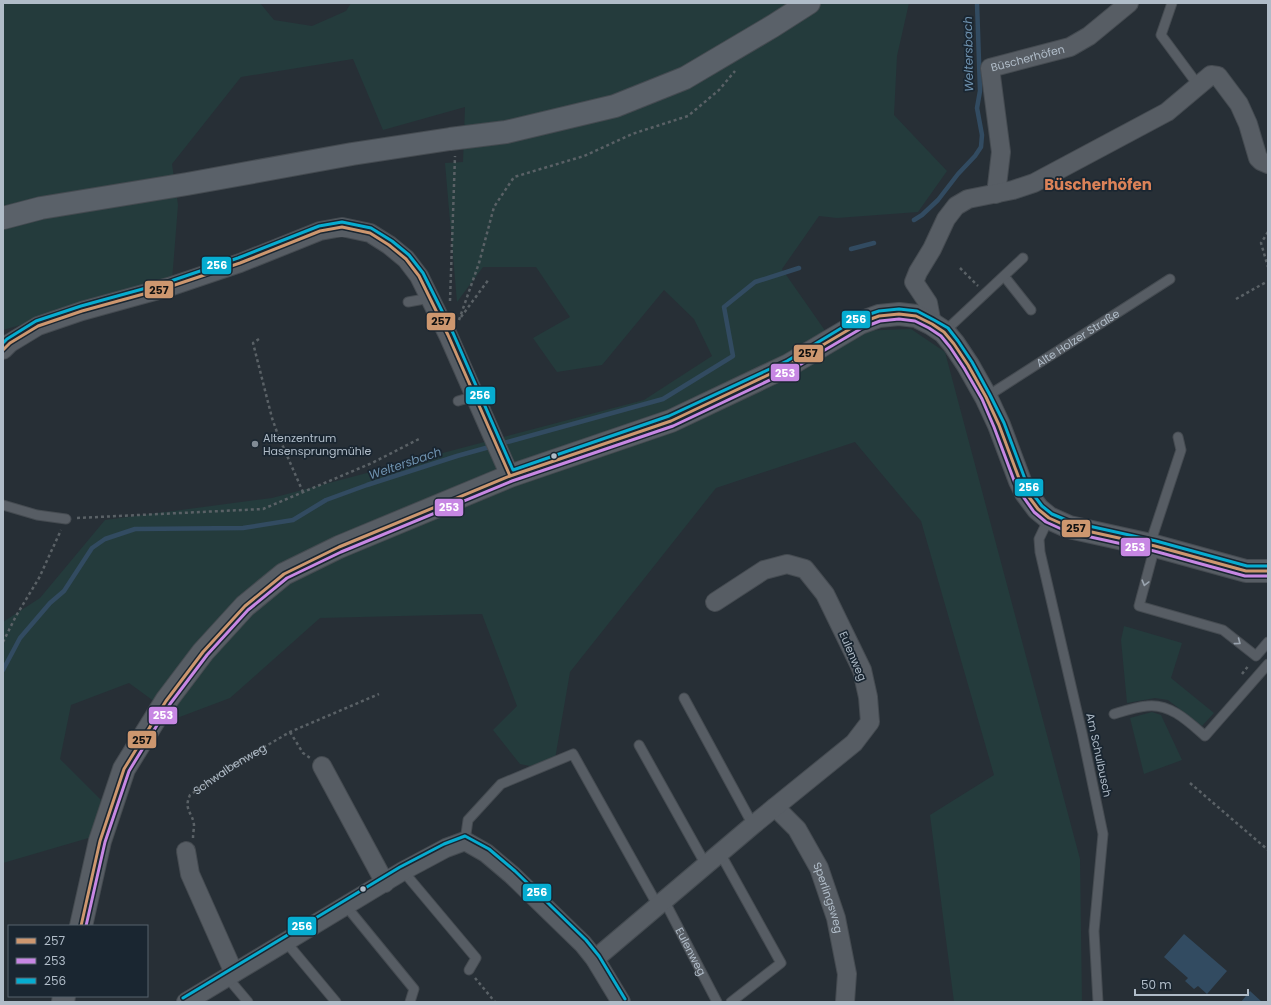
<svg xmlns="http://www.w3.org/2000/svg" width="1271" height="1005" font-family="Poppins,sans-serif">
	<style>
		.green { fill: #243b3c }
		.water { fill: #324b61 }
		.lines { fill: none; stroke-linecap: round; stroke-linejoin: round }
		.stream { stroke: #324b61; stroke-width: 4.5 }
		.service-casing { stroke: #454b51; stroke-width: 11 }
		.minor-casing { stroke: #454b51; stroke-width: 20 }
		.tertiary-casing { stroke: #454b51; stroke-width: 24 }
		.secondary-casing { stroke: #454b51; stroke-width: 24 }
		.path { stroke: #5a6166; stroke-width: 2.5; stroke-dasharray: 3 3; stroke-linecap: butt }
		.service { stroke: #575d64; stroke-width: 9 }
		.minor { stroke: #575d64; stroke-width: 18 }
		.tertiary { stroke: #575d64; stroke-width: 22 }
		.secondary { stroke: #5a6169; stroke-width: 22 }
		.bus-1-casing { stroke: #1a2631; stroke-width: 6 }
		.bus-2-casing { stroke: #1a2631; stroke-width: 6 }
		.bus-3-casing { stroke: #1a2631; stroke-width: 6 }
		.bus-1 { stroke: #cd976f; stroke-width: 3 }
		.bus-2 { stroke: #c787e3; stroke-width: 3 }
		.bus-3 { stroke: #06acd0; stroke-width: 3 }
		.oneway { stroke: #9aa4af }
		.poi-dot { fill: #808b95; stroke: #1a2631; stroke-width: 1.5 }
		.bus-dot { fill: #b0bcc8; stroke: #1a2631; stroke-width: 1.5 }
		.labels { text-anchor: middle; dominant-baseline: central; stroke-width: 3.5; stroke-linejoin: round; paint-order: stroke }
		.street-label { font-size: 11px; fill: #b0bcc8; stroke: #1a2631 }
		.poi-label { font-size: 11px; fill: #b0bcc8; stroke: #1a2631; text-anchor: start }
		.water-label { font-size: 12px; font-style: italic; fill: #6e91ae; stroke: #1a2631 }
		.district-label { font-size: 15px; font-weight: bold; fill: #db8258; stroke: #1a2631 }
		.line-badge { stroke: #1a2631; stroke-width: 1.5 }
		.badge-label { font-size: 11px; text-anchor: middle; font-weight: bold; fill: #fff }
		.pale-badge-label { font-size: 11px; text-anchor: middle; font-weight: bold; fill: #111 }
	</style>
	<rect width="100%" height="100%" fill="#272f36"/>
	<!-- green -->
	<path class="green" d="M3,3h257l14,17 38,6 34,-15 5,-8h558l-12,53 -3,59 53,56 -29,41 -81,6 -18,-2 -37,53 44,63 85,-3 34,23 135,507 2,143h-128l-24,-187 64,-40 -73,-254 -66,-79 -139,46 -146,184 -15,87 -25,7 -10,-2 -27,-34 24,-24 -35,-92 -162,4 -90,80 -53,20 -48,-35 -58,22 -11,54 41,41 -9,37 -89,26v-241l37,-24 65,-78 167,-22 372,-98 68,-44 -18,-37 -30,-29 -62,75 -45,7 -24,-34 37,-21 -34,-50h-53l-26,35 -12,-139 18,-1 2,-55 -82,23 -30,-71 -112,18 -69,87 6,41 -6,76 -169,49z
		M1124,626l58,17 -11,35 43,35 -12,13 -34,-26 -13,-2 -28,5 -6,-63z
		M1152,712l9,3 21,45 -38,14 -14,-56z"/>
	<!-- water -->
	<path class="water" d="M1184,934l43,37 -20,23 -9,-8 -4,3 -9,-8 3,-3 -24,-21z
		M1250,991l12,11h-21z"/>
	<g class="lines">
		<!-- stream -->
		<path class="stream" d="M914,220l8,-5 16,-15 20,-26 17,-18 6,-9 1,-12 -5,-27 3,-17 -3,-88
			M851,249l23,-6
			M500,444l163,-45 70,-43 -9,-49 31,-25 44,-14
			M3,670l17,-32 30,-35 14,-12 28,-43 13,-9 30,-10 108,-1 50,-8 33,-20 41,-15 90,-29 36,-10"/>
		<!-- service casing -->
		<g class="service-casing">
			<g id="service">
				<path d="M1172,3l-11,32 37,50"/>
				<path d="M1004,276l27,34"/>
				<path d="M408,302l22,-4"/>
				<path d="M944,332l79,-74"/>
				<path id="s2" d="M986,397l184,-118"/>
				<path d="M458,401l17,-5"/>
				<path d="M3,505l34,10 29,4"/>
				<path d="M1049,518l-10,21 1,13 42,181 21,101 -9,97 4,71"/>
				<path d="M1150,544l31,-94 -3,-13"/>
				<path d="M1155,546l-16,60 84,24 33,26 12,-14"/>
				<path d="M684,698l69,127"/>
				<path d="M1114,714c10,-3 22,-7 33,-8 23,-3 42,16 58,30l63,-72"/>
				<path d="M639,745l67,120"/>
				<path d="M465,841l3,-21 33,-36 72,-30 85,152"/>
				<path d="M720,853l61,110 -50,39"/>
				<path d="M403,871l73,87 -7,12"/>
				<path id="s3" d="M664,900l53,102"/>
				<path d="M346,906l68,83 -4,13"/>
				<path d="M286,942l50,60"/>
				<path d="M227,977l21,25"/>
			</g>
		</g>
		<!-- minor casing -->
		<g class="minor-casing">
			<g id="minor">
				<path id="s4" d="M996,194l5,-42 -11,-84 80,-21 19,-11 40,-33"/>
				<path d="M932,324l-4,-21 -14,-21 4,-10 14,-23 14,-30 10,-13 12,-7 45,-9 21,-7 133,-71 44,-37 7,1 21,28 9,20 10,34 3,3 7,3"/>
				<path d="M3,350l7,-7 28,-17 44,-15 87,-24 71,-24 80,-32 22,-4 28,6 19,12 17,14 13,17 29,59 62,141"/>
				<path d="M322,766l63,117"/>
				<path id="s5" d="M775,807l22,22 22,39 17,50 11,56 -2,28"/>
				<path d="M186,851l4,23 44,99"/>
				<path d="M595,959l158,-134 101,-82 16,-21 -2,-25 -6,-27 -37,-76 -20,-25 -18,-5 -23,6 -49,32"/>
				<path d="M186,1002l217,-131 43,-23 19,-7 21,12 26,22 71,69 12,15 26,43"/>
			</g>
		</g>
		<!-- tertiary casing -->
		<g class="tertiary-casing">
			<path id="tertiary" d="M81,926l19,-85 24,-72 42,-68 37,-49 42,-46 39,-32 55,-27 171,-71 161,-55 118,-56 71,-42 19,-7 20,-2 17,2 16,8 12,8 10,12 14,21 18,32 13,28 21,56 6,12 12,16 11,9 20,9 86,19 91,25h22
				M63,1002l1,-6"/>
		</g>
		<!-- secondary casing -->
		<g class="secondary-casing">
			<path id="secondary" d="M3,218l38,-10 146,-24 165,-30 98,-15 56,-7 109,-26 70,-28 88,-52 36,-23"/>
		</g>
		<!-- path -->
		<g class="path">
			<path d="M1268,232l-7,11 7,24"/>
			<path d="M960,268l18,18"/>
			<path d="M1236,299l32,-18"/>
			<path d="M450,301l5,-145"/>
			<path d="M461,317l28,-38"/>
			<path d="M459,320l20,-57 15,-56 20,-30 70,-21 48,-22 56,-18 31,-26 16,-19"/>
			<path d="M259,339l-6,4 19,75 6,17 25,57"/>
			<path d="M77,518l186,-9 109,-46 47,-24"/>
			<path d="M3,642l13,-26 23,-38 22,-48"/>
			<path d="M1242,674l7,-9"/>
			<path d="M290,732l13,21 7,5"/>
			<path d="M1190,783l78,67"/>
			<path id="s1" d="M193,838c0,-4 1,-9 1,-13 -1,-12 -11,-15 -4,-30l40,-28 60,-35 89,-38"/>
			<path d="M475,978l20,24"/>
		</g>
		<!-- service -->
		<use href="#service" class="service"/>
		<!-- minor -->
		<use href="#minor" class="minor"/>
		<!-- tertiary -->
		<use href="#tertiary" class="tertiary"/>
		<!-- secondary -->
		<use href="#secondary" class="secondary"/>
		<!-- bus-1 casing -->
		<g class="bus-1-casing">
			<path id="bus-1" d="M3,350l7,-7 28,-17 44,-15 87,-24 71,-24 80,-32 22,-4 28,6 19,12 17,14 13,17 29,59 62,141
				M81,926l19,-85 24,-72 42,-68 37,-49 42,-46 39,-32 55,-27 171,-71 161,-55 118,-56 71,-42 19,-7 20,-2 17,2 16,8 12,8 10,12 14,21 18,32 13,28 21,56 6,12 12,16 11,9 20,9 86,19 91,25h22"/>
		</g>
		<!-- bus-2 casing -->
		<g class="bus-2-casing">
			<path id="bus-2" d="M86,926l19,-84 24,-71 41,-67 37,-49 41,-45 39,-32 54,-26 171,-71 161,-55 118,-56 71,-42 18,-7 19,-2 16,2 14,7 12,8 9,11 14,21 18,31 12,28 21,56 7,12 12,17 12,10 22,10 86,19 91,25h23"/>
		</g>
		<!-- bus-3 casing -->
		<g class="bus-3-casing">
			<path id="bus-3" d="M3,343l4,-4 29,-18 45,-15 87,-24 70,-24 81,-32 23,-4 29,6 21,13 17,14 14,18 30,60 60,137 156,-54 118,-55 71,-43 21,-7 20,-2 18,2 17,9 14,8 10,13 14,21 18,33 14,28 21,56 5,11 12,16 10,8 19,8 85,19 91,25h21
				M183,998l217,-131 44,-23 21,-8 24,13 26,22 71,69 13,16 26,43"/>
		</g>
		<!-- bus-1 -->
		<use href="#bus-1" class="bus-1"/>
		<!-- bus-2 -->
		<use href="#bus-2" class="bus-2"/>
		<!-- bus-3 -->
		<use href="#bus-3" class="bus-3"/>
	</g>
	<!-- one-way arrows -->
	<defs><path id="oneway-chevron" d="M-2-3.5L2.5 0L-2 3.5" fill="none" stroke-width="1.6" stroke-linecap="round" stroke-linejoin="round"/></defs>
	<g class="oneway">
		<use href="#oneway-chevron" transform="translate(1145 583) rotate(105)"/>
		<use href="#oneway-chevron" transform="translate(1238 642) rotate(37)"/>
	</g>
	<!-- markers -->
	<circle class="poi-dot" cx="255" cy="444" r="4"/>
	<g class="bus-dot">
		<circle cx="554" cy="456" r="3.5"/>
		<circle cx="363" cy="889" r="3.5"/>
	</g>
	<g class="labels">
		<!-- street labels -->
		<g class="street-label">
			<text stroke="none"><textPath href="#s4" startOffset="166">Büscherhöfen</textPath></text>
			<text stroke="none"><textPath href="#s2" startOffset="109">Alte Holzer Straße</textPath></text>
			<text transform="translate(853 656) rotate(67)">Eulenweg</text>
			<text transform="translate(1099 755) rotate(78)">Am Schulbusch</text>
			<text stroke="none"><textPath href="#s1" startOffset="92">Schwalbenweg</textPath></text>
			<text stroke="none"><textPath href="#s5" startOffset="107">Sperlingsweg</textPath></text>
			<text stroke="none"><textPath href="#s3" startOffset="58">Eulenweg</textPath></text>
		</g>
		<!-- poi labels -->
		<g class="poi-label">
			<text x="263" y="438">Altenzentrum<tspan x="263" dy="13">Hasensprungmühle</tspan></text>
		</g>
		<!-- water labels -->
		<g class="water-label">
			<text transform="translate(968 54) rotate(-91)">Weltersbach</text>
			<text transform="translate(405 463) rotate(-19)">Weltersbach</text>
		</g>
		<!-- district labels -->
		<g class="district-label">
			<text x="1098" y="184">Büscherhöfen</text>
		</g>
	</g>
	<g class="line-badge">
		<rect x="201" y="256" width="31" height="19" rx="4" fill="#06acd0"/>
		<rect x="144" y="280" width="30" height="19" rx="4" fill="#cd976f"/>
		<rect x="841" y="310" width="30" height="19" rx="4" fill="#06acd0"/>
		<rect x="426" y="312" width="30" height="19" rx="4" fill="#cd976f"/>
		<rect x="793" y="344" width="31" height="19" rx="4" fill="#cd976f"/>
		<rect x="770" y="363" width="30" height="19" rx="4" fill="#c787e3"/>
		<rect x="465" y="386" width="31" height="19" rx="4" fill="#06acd0"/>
		<rect x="1014" y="478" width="30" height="19" rx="4" fill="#06acd0"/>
		<rect x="434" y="498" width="30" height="19" rx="4" fill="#c787e3"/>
		<rect x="1061" y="519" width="30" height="19" rx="4" fill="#cd976f"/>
		<rect x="1120" y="537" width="31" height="20" rx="4" fill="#c787e3"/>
		<rect x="148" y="706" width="30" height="19" rx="4" fill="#c787e3"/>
		<rect x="127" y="730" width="30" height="19" rx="4" fill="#cd976f"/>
		<rect x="522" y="883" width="30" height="19" rx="4" fill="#06acd0"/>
		<rect x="287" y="916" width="30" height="20" rx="4" fill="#06acd0"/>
	</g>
	<g class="badge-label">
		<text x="217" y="269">256</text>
		<text x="856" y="323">256</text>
		<text x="785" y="377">253</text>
		<text x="480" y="399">256</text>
		<text x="1029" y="491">256</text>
		<text x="449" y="511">253</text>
		<text x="1135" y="551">253</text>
		<text x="163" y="719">253</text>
		<text x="537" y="896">256</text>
		<text x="302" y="930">256</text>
	</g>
	<g class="pale-badge-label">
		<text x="159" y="294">257</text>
		<text x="441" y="325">257</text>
		<text x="808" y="357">257</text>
		<text x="1076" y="532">257</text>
		<text x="142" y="744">257</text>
	</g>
	<!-- border -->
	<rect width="1271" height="1005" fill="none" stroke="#b0bcc8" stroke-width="8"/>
	<!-- legend -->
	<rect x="8" y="925" width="140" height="72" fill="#1a2631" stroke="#56626d"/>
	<rect x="16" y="938" width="20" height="6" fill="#cd976f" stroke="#56626d"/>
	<text x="44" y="945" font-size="12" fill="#b0bcc8">257</text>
	<rect x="16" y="958" width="20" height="6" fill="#c787e3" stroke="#56626d"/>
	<text x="44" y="965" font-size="12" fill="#b0bcc8">253</text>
	<rect x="16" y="978" width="20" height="6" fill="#06acd0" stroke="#56626d"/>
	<text x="44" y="985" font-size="12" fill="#b0bcc8">256</text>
	<!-- scale -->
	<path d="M1135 989v6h113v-6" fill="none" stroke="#b0bcc8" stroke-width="2"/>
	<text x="1141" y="989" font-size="12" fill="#b0bcc8" stroke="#1a2631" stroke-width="3" paint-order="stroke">50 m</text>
</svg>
